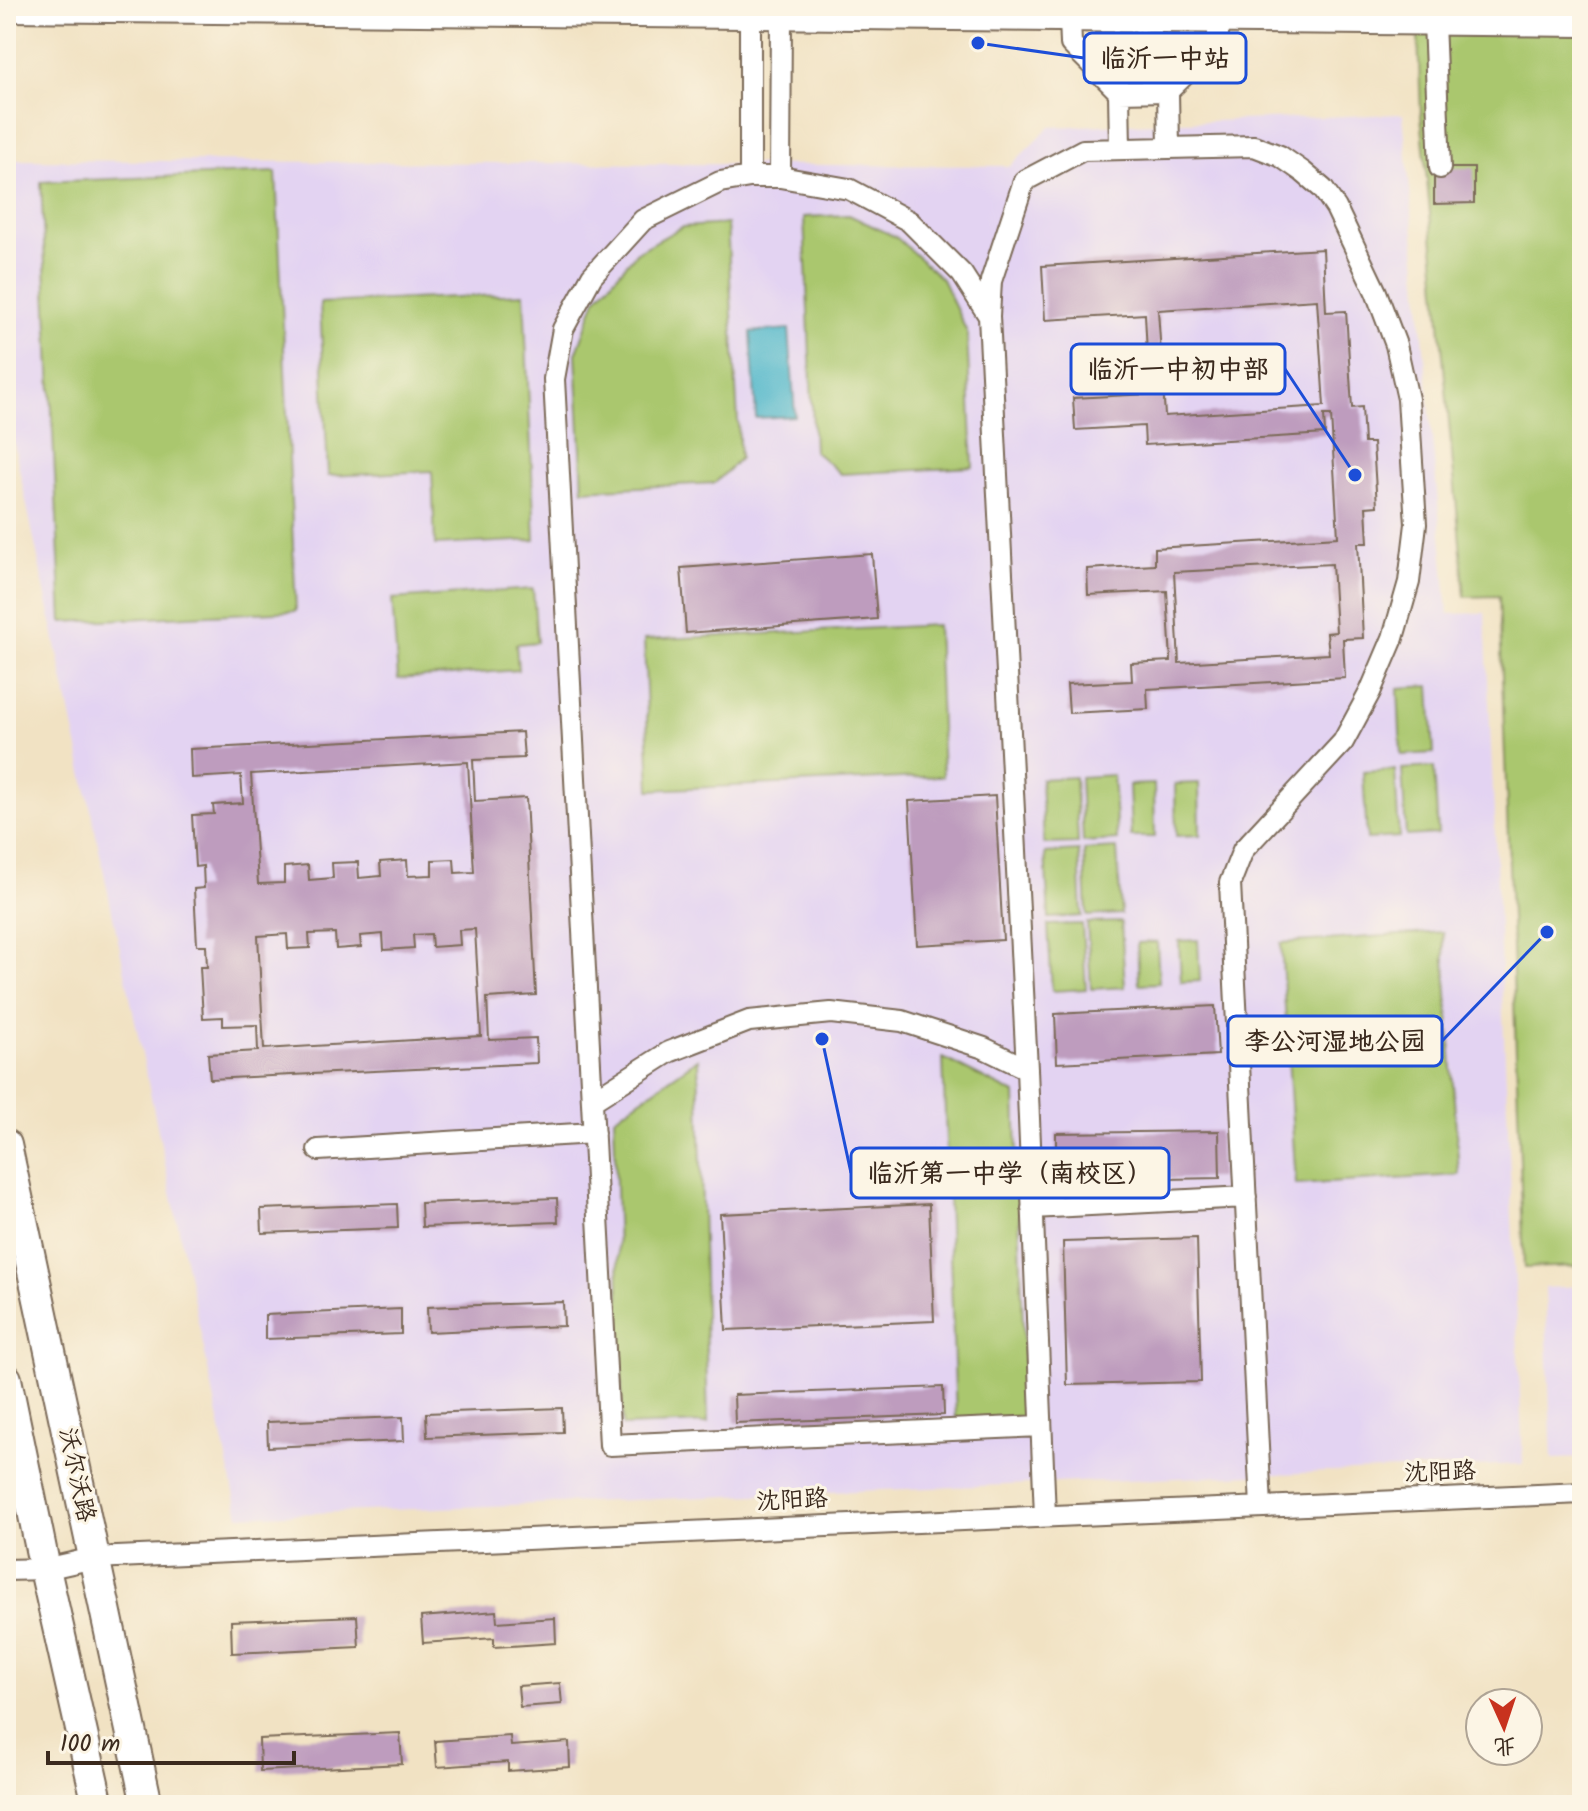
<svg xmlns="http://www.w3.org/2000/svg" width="1588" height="1811" font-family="Kalam,'LXGW WenKai TC',sans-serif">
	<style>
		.built { fill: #e3d3f2 }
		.green { fill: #aac76e; stroke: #727846; stroke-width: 2 }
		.water { fill: #4cb5ca; stroke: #447074; stroke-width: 2 }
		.building { fill: #be9cbe; fill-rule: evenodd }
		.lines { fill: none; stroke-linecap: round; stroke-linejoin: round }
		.minor-casing { stroke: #7b6a58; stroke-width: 24 }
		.major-casing { stroke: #7b6a58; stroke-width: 30 }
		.highway-casing { stroke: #7b6a58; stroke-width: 34 }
		.minor { stroke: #fff; stroke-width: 20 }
		.major { stroke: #fff; stroke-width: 26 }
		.highway { stroke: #fff; stroke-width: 30 }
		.labels { text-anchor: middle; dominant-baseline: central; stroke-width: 6; stroke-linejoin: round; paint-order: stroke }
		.street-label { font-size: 24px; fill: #3b2a1e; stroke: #fcf5e5 }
		.leader { fill: none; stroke: #1d4ed8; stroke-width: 3 }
		.callout-dot { fill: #1d4ed8; stroke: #fcf5e5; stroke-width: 3 }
		.callout { fill: #fcf5e5; stroke: #1d4ed8; stroke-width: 3 }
		.callout-label { font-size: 26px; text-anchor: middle; font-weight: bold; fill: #3b2a1e }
	</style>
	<rect width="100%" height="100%" fill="#fcf5e5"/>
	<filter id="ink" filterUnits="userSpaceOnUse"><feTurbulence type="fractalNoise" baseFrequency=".0125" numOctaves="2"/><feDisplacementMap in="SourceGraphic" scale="16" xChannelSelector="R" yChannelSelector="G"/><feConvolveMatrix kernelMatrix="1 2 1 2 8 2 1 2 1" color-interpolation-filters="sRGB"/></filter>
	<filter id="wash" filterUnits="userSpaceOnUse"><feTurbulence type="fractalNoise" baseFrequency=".006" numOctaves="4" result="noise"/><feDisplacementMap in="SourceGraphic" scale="32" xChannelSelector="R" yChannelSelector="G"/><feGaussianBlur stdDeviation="1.8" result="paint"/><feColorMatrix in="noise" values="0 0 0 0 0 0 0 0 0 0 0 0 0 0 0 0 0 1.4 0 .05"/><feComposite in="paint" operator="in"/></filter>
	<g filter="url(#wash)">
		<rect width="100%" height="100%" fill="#f1e2c3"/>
		<!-- built -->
		<path class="built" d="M1403,114l45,500 37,-1 38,851 -1284,52 -233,-1110v-246l1004,6 40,-39z
			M1582,1286v172l-30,1 -7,-171z"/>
		<!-- green -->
		<path class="green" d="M1417,6h165v1260l-58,2 -25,-672 -34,1 -44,-482z
			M276,172l20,439 -234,11 -21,-440z
			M849,215l47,22 46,42 25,53 6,135 -132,7 -27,-23 -10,-234z
			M727,224l13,234 -25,25 -132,7 -7,-136 20,-55 41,-47 45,-25z
			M524,294l11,246 -100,5 -3,-74 -104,5 -8,-173z
			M533,589l4,53 -21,2 2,26 -120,9 -6,-80z
			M937,625l6,151 -293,14 -6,-150z
			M1430,686l4,67 -33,2 -3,-67z
			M1434,767l4,67 -32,2 -4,-67z
			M1395,770l4,67 -32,2 -4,-67z
			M1113,775l4,65 -34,2 -3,-65z
			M1075,777l3,66 -34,1 -3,-65z
			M1199,783l1,52 -24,1 -1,-52z
			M1154,784l1,53h-24l-2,-52z
			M1117,848l4,66 -34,2 -3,-66z
			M1079,851l3,65 -33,2 -4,-65z
			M1121,922l4,65 -34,2 -4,-66z
			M1082,924l4,65 -34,2 -4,-66z
			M1443,932l16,243 -163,10 -15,-242z
			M1198,940l2,41 -19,1 -2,-41z
			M1157,942l2,41 -20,1 -2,-41z
			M943,1058l72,36 11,323 -70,2z
			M698,1059l10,364 -85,3 -9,-308z"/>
		<!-- water -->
		<path class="water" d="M789,329l6,87 -39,2 -5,-86z"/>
		<g id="blocks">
			<!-- building -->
			<path class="building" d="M1434,168h40v35l-40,1z
				M1323,249l3,63 20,-1 6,97 10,-1 2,36h9l4,63 -11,1 2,36h-10l5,95 -20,1 2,39 -198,11 1,20 -79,4 -2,-29 65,-3 -1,-18 40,-2 -4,-70 -79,4 -1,-26 68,-4v-17l183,-11 -7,-122h-7l1,19 -180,11 -1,-19 -69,4 -2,-32 76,-4 -4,-80 -100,6 -3,-54zM1317,300l7,106 -159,10 -7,-106zM1332,564l4,68 -9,1 2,21 -150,9 -5,-91z
				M872,554l5,65 -191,14 -5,-65z
				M522,732l2,26 -51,2 2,41 51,-3 10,197 -49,3 2,42 47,-2 1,25 -327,16 -2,-25 50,-3 -1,-26 -34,1v-9l-20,1 -3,-51h7l-1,-22h-9l-3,-56 10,-1 -1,-22 -8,1 -3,-52 22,-1 -1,-9 30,-2 -2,-28 -50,3 -1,-29zM468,762l6,110 -19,1 -1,-14 -22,1v15l-24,1 -1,-16 -27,2 1,14 -22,2 -1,-16 -26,1 1,15 -24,2 -1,-15 -24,2v16l-26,1 -7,-110zM475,929l6,107 -217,13 -6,-113 29,-2 1,15 22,-1 -1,-14 26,-1 1,16 25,-2 -1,-11 23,-2 1,16 30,-2 -1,-13 18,-1 1,13 28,-2 -1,-15z
				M995,796l8,144 -86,5 -8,-144z
				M1215,1006l3,49 -161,8 -2,-49z
				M1219,1131l1,47 -164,3v-48z
				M557,1198l1,24 -136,5 -1,-24z
				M397,1204l1,24 -136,5 -1,-24z
				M929,1204l5,117 -208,9 -6,-116z
				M1197,1238l4,144 -134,3 -4,-143z
				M563,1302l1,24 -136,6 -1,-25z
				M401,1309v25l-136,5v-24z
				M943,1387l1,28 -209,8 -1,-28z
				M562,1408l1,24 -136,5 -1,-24z
				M403,1417l1,24 -136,6 -1,-25z
				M496,1611l1,11 58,-4 1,25 -62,4v-9l-71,5 -2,-26z
				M357,1616l2,31 -127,6 -1,-32z
				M560,1683l2,21 -42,3 -2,-21z
				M400,1733l2,31 -142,7 -1,-32z
				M510,1736l1,10 58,-4 1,25 -62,4v-9l-71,5 -2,-26z"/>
		</g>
	</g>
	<g filter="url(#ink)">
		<use href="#blocks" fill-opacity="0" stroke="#7b6a58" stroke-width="2"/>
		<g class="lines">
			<!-- minor casing -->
			<g class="minor-casing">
				<path id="minor" d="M750,15v162
					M1070,18l1,26 48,48 1,57
					M1434,22l6,146
					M1119,92l49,-1
					M1169,148l-1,-57 50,-49v-22
					M780,177l1,-161
					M989,316l-27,-42 -53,-53 -60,-32 -69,-12h-30l-30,5 -77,38 -51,56 -29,53 -9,50 56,1066 431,-19
					M592,1101l77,-49 80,-31 82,-8 71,8 82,27 43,21
					M318,1150l276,-17
					M1032,1208l214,-11
					M1045,1516l-18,-447 -38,-753 2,-35 33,-100 59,-31 171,-4 26,10 23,16 20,17 13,19 40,84 20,53 12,54 8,125 -7,58 -16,56 -23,54 -27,50 -100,108 -13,33 31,624
					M6,1570l39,-1 49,-11 1488,-65"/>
			</g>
			<!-- major casing -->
			<g class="major-casing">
				<path id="major" d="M6,8l1576,15"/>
			</g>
			<!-- highway casing -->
			<g class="highway-casing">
				<path id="highway" d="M6,1145l141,660
					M6,1379l39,190 53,236"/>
			</g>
			<!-- minor -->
			<use href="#minor" class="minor"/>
			<!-- major -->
			<use href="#major" class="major"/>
			<!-- highway -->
			<use href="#highway" class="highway"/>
		</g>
	</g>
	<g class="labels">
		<!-- street labels -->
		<g class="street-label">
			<text transform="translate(1440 1473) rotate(-2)">沈阳路</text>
			<text transform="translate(76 1475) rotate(78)">沃尔沃路</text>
			<text transform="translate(792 1501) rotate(-3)">沈阳路</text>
		</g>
	</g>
	<!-- callouts -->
	<path class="leader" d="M978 43L1084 58M1355 475L1285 369M1547 932L1442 1041M822 1039L851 1173"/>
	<g class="callout-dot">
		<circle cx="978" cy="43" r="8"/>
		<circle cx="1355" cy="475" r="8"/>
		<circle cx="1547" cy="932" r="8"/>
		<circle cx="822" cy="1039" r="8"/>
	</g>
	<g class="callout">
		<rect x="1084" y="33" width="162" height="50" rx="8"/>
		<rect x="1071" y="344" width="214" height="50" rx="8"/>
		<rect x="1228" y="1016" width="214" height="50" rx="8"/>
		<rect x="851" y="1148" width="318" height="50" rx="8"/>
	</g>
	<g class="callout-label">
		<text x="1165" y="67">临沂一中站</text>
		<text x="1178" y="378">临沂一中初中部</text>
		<text x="1335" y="1050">李公河湿地公园</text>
		<text x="1010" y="1182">临沂第一中学（南校区）</text>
	</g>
	<!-- margin -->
	<rect width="1588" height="1811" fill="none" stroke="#fcf5e5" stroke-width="32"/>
	<!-- north arrow -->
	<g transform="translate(1504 1727) rotate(177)"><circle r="38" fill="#fcf5e5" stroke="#afa495" stroke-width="2"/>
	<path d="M0-6L14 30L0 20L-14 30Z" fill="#c8321e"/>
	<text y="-12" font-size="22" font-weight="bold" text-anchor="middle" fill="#3b2a1e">北</text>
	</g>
	<!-- scale -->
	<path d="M48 1751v12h246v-12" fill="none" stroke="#3b2a1e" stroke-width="4"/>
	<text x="60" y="1751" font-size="24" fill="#3b2a1e" stroke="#fcf5e5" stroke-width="6" paint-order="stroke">100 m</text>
</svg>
